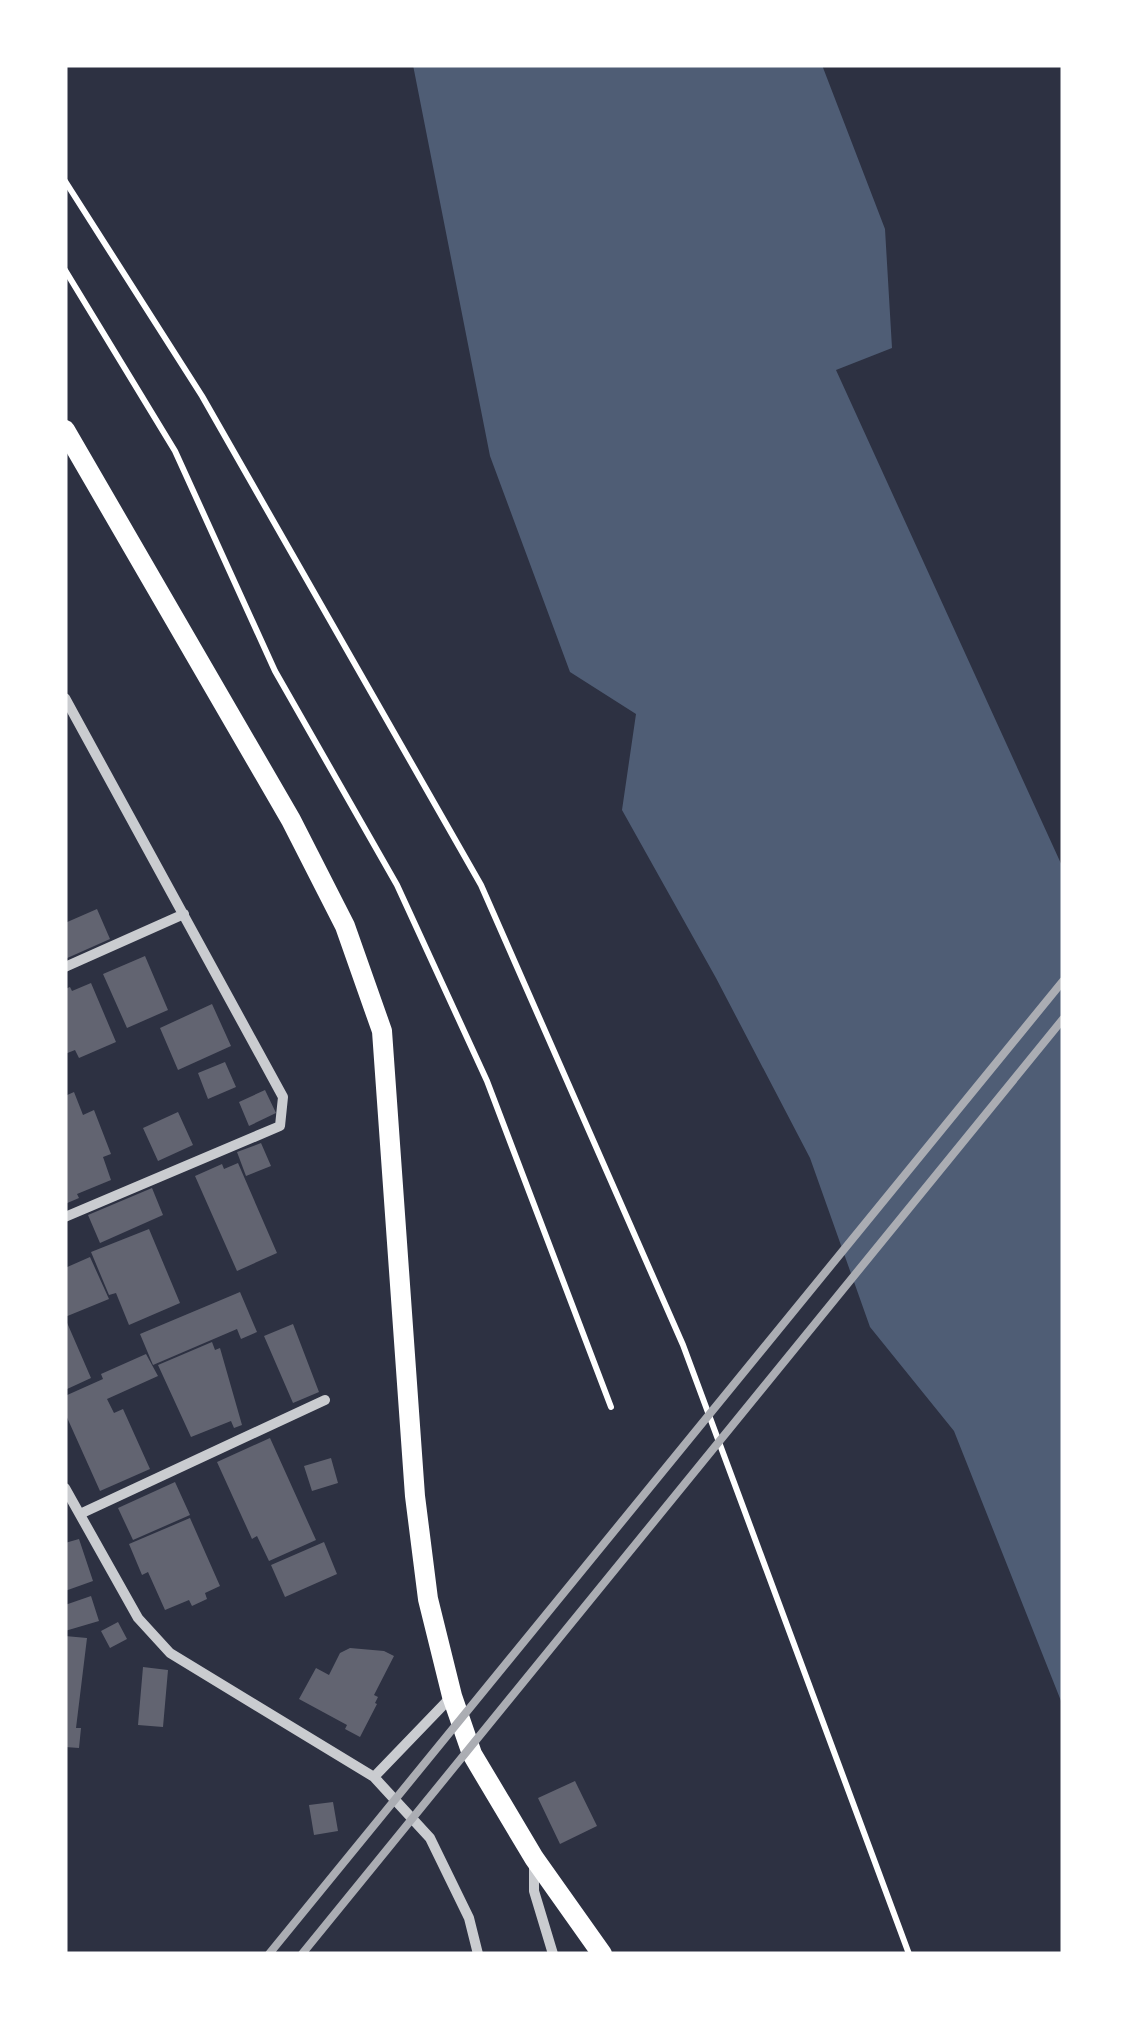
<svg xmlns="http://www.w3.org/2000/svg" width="1128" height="2019" font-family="Figtree,sans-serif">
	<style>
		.water { fill: #4f5d75 }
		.building { fill: #626471 }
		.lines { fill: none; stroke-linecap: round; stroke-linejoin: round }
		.path { stroke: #fff; stroke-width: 6 }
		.minor { stroke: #caccd0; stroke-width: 10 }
		.secondary { stroke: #fff; stroke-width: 20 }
		.rail { stroke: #abadb3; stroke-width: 8 }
	</style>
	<rect width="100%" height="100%" fill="#2d3142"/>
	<!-- water -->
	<path class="water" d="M413,65h409l63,164 7,119 -56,22 227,498v838l-109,-275 -84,-104 -60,-169 -94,-180 -94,-168 14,-96 -66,-42 -80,-216z"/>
	<!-- building -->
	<path class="building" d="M97,909l13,30 -45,20v-36z
		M145,956l23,54 -41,18 -24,-54z
		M91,983l25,59 -37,16 -4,-8 -10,4v-65l5,-2 2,4z
		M212,1004l19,42 -53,24 -18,-42z
		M225,1062l11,25 -28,12 -10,-26z
		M265,1090l11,23 -27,13 -10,-24z
		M74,1092l9,23 11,-5 17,44 -8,3 8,23 -34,14 2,4 -14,6v-108z
		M178,1112l15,33 -35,16 -15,-33z
		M261,1143l10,23 -25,10 -9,-24z
		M238,1163l39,90 -40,18 -42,-95 27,-12 2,5z
		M152,1188l11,27 -63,28 -12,-28z
		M149,1229l31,74 -51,22 -13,-32 -7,2 -18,-43z
		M90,1257l19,42 -44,18v-49z
		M240,1292l17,40 -16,7 -4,-10 -84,36 -13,-31z
		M65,1318l26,60 -26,12z
		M293,1324l26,68 -26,11 -29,-67z
		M212,1342l3,8 5,-2 22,77 -8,3 -3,-7 -40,16 -33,-72z
		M146,1354l12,22 -51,23 7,14 9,-4 27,60 -50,22 -35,-78v-17l38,-17 -2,-5z
		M270,1438l46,102 -47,21 -12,-25 -5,3 -35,-77z
		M331,1458l7,25 -26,8 -8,-25z
		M175,1482l15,33 -57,25 -15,-32z
		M190,1518l30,68 -15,7 2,6 -15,7 -3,-6 -24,10 -17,-38 -6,3 -13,-31z
		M79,1539l14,42 -28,10v-48z
		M324,1542l13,32 -52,23 -14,-32z
		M91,1596l8,25 -34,10v-26z
		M118,1622l9,17 -17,9 -9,-17z
		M65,1636l22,2 -11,90h5l-2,20 -14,-1z
		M350,1648l34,3 10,5 -20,39 4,2 -3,6 2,1 -17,33 -15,-8 2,-4 -48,-26 17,-31 13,7 11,-22z
		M143,1667l25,3 -5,57 -25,-2z
		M575,1781l22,45 -37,18 -22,-46z
		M333,1802l5,29 -24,4 -5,-30z"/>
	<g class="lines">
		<!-- path -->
		<path class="path" d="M65,181l137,215 279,489 202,460 226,609
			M65,270l110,181 100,220 122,214 90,196 124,326"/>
		<!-- minor -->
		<path class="minor" d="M65,698l218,399 -3,29 -215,91
			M65,967l119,-53
			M65,1488l73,130 32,35 204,124 56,61 39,80 9,36
			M80,1514l245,-114
			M374,1777l78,-81
			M534,1864v27l19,63"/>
		<!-- secondary -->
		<path class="secondary" d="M65,430l226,390 54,106 37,105 33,465 13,103 24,97 20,58 62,104 68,96"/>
		<!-- rail -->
		<path class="rail" d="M269,1954l794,-973
			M302,1954l761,-935"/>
	</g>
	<!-- border -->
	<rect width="1128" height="2019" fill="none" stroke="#ffffff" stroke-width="135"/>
</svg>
